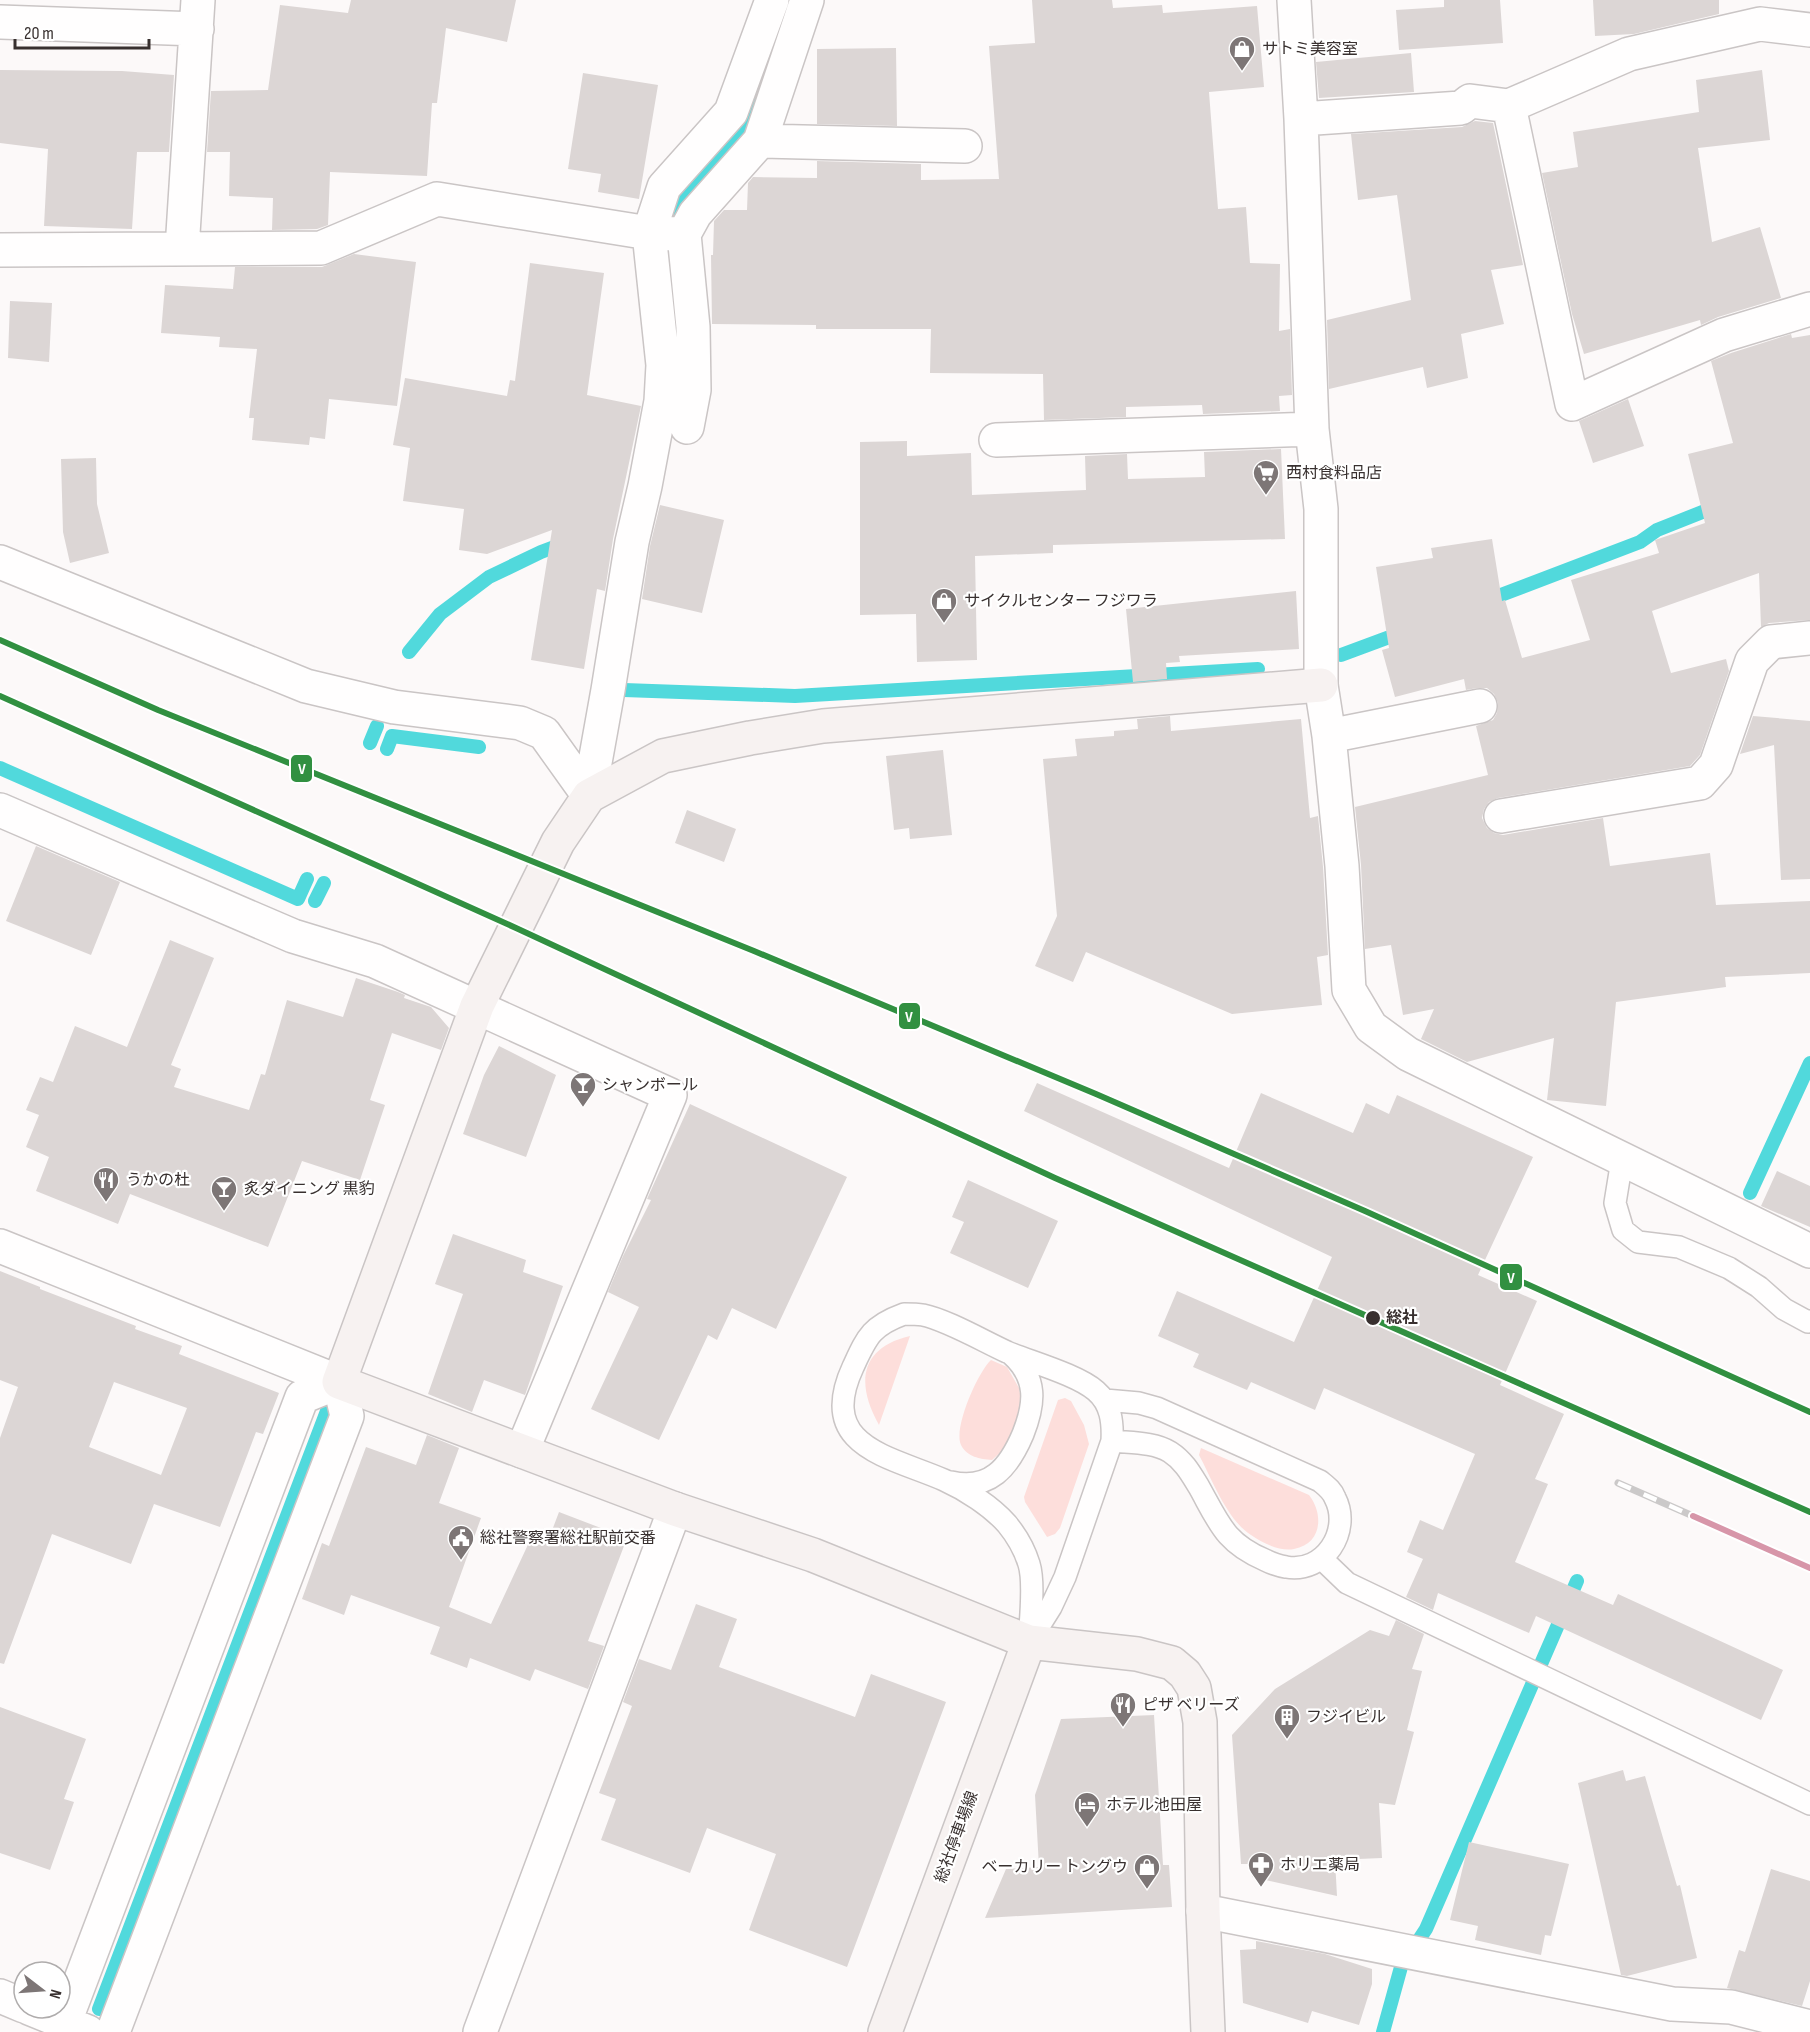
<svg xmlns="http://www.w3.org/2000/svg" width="1810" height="2032" font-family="'Sofia Sans Condensed','Noto Sans JP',sans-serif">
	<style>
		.green { fill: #fddedb }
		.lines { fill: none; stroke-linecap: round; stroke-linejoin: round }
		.stream { stroke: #51d9dc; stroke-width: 14 }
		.building { fill: #dcd6d5; fill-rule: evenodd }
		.lane-casing { stroke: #cac5c5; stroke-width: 24 }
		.street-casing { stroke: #cac5c5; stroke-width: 36 }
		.secondary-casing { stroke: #cac5c5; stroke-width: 36 }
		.lane { stroke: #fffefe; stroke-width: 21 }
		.street { stroke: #fffefe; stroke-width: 33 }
		.secondary { stroke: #f7f2f1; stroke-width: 33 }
		.rail-casing { stroke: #cbc9c9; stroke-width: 7 }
		.rail { stroke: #fff; stroke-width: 4.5; stroke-dasharray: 14; stroke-linecap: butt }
		.rail-1-casing { stroke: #fff; stroke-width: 10 }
		.rail-2-casing { stroke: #fff; stroke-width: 10 }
		.rail-1 { stroke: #319041; stroke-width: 6 }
		.rail-2 { stroke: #d796a9; stroke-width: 6 }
		.stop-dot { fill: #38302f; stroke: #fff; stroke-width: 2 }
		.labels { text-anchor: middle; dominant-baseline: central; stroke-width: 4.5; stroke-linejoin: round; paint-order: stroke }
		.poi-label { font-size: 16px; fill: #38302f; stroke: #fff; text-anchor: start }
		.stop-label { font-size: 16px; font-weight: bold; fill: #38302f; stroke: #fff; text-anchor: start }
		.street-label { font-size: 16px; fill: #38302f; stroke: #fff }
		.line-badge { stroke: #fff; stroke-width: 2 }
		.badge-label { font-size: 16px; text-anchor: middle; font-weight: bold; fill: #fff }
	</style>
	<rect width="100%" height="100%" fill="#fcf9f9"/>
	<!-- green -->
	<path class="green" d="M910,1336l-31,89c-23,-41 -20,-77 31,-89z
		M991,1360l16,7 12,21 4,22 -11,32 -20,18c-12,-1 -25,-3 -31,-15 -8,-17 17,-73 30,-85z
		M1065,1398l6,3 13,24 5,19 -29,84 -5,6 -8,3 -22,-35 -1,-5 34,-97z
		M1201,1448l108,47c15,19 13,49 -15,54 -13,3 -32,-6 -43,-14 -24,-15 -39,-56 -52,-80z"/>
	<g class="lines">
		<!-- stream -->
		<path class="stream" d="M676,221l7,-21 54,-62 37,-88
			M676,311l1,44
			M1485,601l155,-59 17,-12 63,-25
			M409,652l31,-38 49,-37 52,-25 24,-9
			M1341,655l62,-23
			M624,690l171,6 463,-27
			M370,743l7,-17
			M387,749l5,-13 87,11
			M0,768l298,131 9,-20
			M315,901l9,-18
			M1750,1193l60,-130
			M99,2009l228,-598
			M1383,2032l18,-65 25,-38 151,-348"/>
	</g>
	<!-- building -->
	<path class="building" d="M351,0h165l-9,42 -61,-14 -9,75h-5l-5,73 -97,-4 -2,53 -11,4 -45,1 1,-32 -44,-2 1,-44h-23l4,-61 57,-1 12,-85 68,8z
		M1032,0h80l1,8 49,-3 1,8 94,-7 7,81 -55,5 9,117 28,-2 4,56 30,1 -1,67 11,-2 2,66 -13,1 1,15 -77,3 -1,-9 -76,2v10l-82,3 -1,-46 -113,-1 1,-44h-115v-4l-104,-1 -1,-69h2l1,-34 10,-11h23l1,-27 5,-6 64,1v-17l104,3v16l78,-1 -10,-133 46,-3z
		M1444,0h56l3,43 -104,7 -3,-40 48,-3z
		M1593,0h126v14l-85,20 -39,2z
		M896,48l1,78 -80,-2v-75z
		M1411,53l3,39 -95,6 -3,-36z
		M0,70l122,1 52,4 -5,77h-32l-5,77 -88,-3 4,-77 -48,-6z
		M1762,70l8,70 -72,8 14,94 48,-15 21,71 -63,19 -17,8 -1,-5 -116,34 -12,-40 -30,-141 36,-6 -5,-35 126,-20 -3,-32z
		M583,73l75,12 -19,114 -41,-7 3,-18 -33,-5z
		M1475,121l18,2 30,142 -32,5 13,54 -43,10 7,44 -41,10 -4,-21 -94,22 -2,-69 84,-20 -14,-105 -39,5 -7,-66 111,-7z
		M354,254l62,8 -19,144 -68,-7 -4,40 -15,-2 -1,8 -57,-5 2,-22h-5l8,-69 -38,-2 1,-10 -59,-4 4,-48 68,4 2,-22h87z
		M530,263l74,10 -17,122 54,11 -28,133 -8,52 -8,-2 -13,80 -53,-9 21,-130 -65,24 -28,-4 5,-41 -61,-8 7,-53 -17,-3 12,-67 102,18 3,-16 5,1z
		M10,301l42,2 -3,59 -41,-4z
		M1791,334l1,4 18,-3v285l-41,3 -8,4 -2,-54 -107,38 19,62 55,-14 3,12 -29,84 -10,11 -192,32 -9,4 -5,7 -2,9 5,10 7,5 9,2 100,-17 7,48 100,-13 6,52 94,-4v72l-85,4 1,10 -110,15 -10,104 -59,-6 7,-62 -87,24 -46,-23 13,-30 -31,6 -12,-70 -26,4 -4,-84 -6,-58 133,-32 -12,-49 17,-6 4,-7 1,-10 -4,-9 -7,-6h-10l-11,2 -2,-11 -69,18 -13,-47 7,-2 -13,-81 57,-9 -2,-10 61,-9 10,62 3,-1 17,58 68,-18 -19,-60 88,-27 -4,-13 50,-17 -17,-69 45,-11 -22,-82 20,-8z
		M1628,399l16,47 -51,17 -14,-42z
		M907,441v15l64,-3 1,42 114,-5 -1,-34 42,-2 1,25 77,-2 -1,-25 77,-3 4,90 -232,6v8l-78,3 2,104 -60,2 -1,-48 -56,1v-173z
		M96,458l1,46 12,49 -39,10 -7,-31 -2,-73z
		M660,505l64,15 -22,93 -60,-14 8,-53z
		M1296,591l3,58 -120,7 1,6 -14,1 1,16 -34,3 -7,-73z
		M1170,716l1,15 130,-12 9,99 8,-2 5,51 5,88 -11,2 5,48 -90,9 -146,-62 -13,30 -38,-16 22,-50 -14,-157 34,-3 -2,-17 39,-3v-5l24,-2 -1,-10z
		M1753,716l57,5v158l-29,1 -7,-135 -34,9z
		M943,750l9,85 -42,4 -1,-11 -15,2 -8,-74z
		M687,810l49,19 -12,33 -49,-19z
		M36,846l84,36 -29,73 -85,-34z
		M170,940l44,18 -43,107 10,4 -7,18 75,23 12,-36 4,1 22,-75 56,17 13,-39 42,14 7,3 -1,3 27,9 18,21 -8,22 -49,-17 -22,67 15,5 -25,75 -58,-19 -34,86 -138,-53 -12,30 -82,-33 13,-34 -23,-10 13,-32 -13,-5 14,-33 13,5 22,-56 52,21z
		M499,1046l57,29 -30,82 -63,-23 21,-59z
		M1037,1083l192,85 32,-75 92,40 13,-30 23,11 8,-19 136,62 -55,118 59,26 -37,84 64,29 -29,65 13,5 -33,78 98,43 5,-11 165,76 -22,50 -225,-104 -7,17 -91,-40 -5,17 -27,-13 17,-38 -16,-7 13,-32 23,10 32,-76 -151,-66 -9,22 -64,-28 -4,8 -54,-23 6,-13 -41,-18 19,-45 117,51 38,-85 -308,-146z
		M690,1104l157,73 -71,152 -44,-21 -15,32 -9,-5 -49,105 -68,-31 48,-102 -31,-15 15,-36 28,-56 -4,-1z
		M1777,1171l33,15v41l-49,-21z
		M968,1180l90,41 -30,67 -78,-35 14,-31 -12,-5z
		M453,1234l73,26 -3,12 40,14 -38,109 -41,-15 -12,32 -44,-18 35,-100 -28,-10z
		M0,1271l40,16v2l96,37 -1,3 47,17 -3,8 100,39 -16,41 -7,-2 -36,95 -66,-23 -23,60 -79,-30 -48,130 -4,-1v-225l18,-51 -18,-7zM114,1382l73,26 -26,67 -72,-28z
		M427,1435l32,13 -20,55 42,15 -32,89 42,17 41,-88 16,5 11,-29 68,26 -39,103 16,5 -16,43 -53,-20 -5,12 -60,-23 -3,10 -37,-14 10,-27 -89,-32 -7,20 -42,-16 20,-56 7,3 37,-99 50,18z
		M696,1604l41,15 -18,48 136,50 16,-43 75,28 -99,265 -98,-37 27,-76 -69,-26 -17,45 -89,-33 15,-41 -17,-6 33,-87 -9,-4 16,-43 32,11z
		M1396,1620l28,14 -12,35 10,2 -15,59 7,2 -19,73 -16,-2 3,55 -47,2 2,36 -85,-19 -1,-13h-10l-9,-129 43,-46 95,-59 19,6z
		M0,1707l86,32 -22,60 10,3 -24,68 -50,-17z
		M1154,1715l9,150h6l3,42 -187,11 21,-49 33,-2 -4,-72 26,-76z
		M1623,1770l3,11 19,-5 32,110 3,-1 17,73 -70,18 -6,-1 -43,-192z
		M1469,1842l100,22 -18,72 -6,-1 -4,20 -66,-15 3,-14 -28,-6z
		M1771,1869l39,12v100l-8,25 -75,-18 12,-38 6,2z
		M1256,1941l69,13 47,15v15l-13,41 -47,-14 -4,12 -65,-20 -3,-53 16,-1z"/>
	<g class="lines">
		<!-- lane casing -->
		<g class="lane-casing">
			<path id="lane" d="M1622,1160l-7,43 8,27 15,12 41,5 50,21 30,19 25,22 24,13 2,-1
				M904,1314c6,0 13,0 19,1 24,5 60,26 84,37 24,10 71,23 89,39 15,13 17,31 16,50l-47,136 -14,30 -22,35c1,-20 6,-59 0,-78 -4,-13 -13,-29 -22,-40 -16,-18 -41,-34 -63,-44 -55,-24 -128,-33 -91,-113 14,-30 18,-41 51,-53z
				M1105,1400l34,3 18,5 163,73c6,5 12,9 15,17 17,33 -11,76 -49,69 -7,-1 -15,-4 -21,-7 -40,-17 -46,-37 -66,-73 -8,-13 -15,-26 -29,-35 -16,-10 -39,-9 -58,-11
				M951,1482c39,9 58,-15 72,-48 12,-30 15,-56 -12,-80
				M1322,1559l25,24 463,221"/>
		</g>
		<!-- street casing -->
		<g class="street-casing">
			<path id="street" d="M1294,0l7,119 11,310 9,80v176l8,51 13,130 7,124 22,37 37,27 402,197
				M0,22l197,7
				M1509,106l63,298 152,-69 86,-26
				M1301,119l160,-11 9,-7 39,5 120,-52 131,-30 50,6
				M760,141l205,5
				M182,249l16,-249
				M0,250l321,-2 116,-49 212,34 35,1
				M687,427l7,-37 -1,-63 -9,-93 11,-20 65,-73 47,-141
				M996,440l316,-11
				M0,562l306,124 88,21 126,16 24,10 45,63
				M1329,736l151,-30
				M589,796l19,-106 24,-148 13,-56 16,-85 2,-36 -14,-132 15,-46 67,-75 41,-112
				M0,810l293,126 82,25 295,134 -148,356
				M1501,816l199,-33 16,-18 36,-104 19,-19 39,-4
				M0,1246l339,136
				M1203,1911l469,93 59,3 79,20
				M0,1996l24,10
				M29,2008l59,24
				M61,2032l241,-635 37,-15
				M113,2032l234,-616 -8,-34
				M480,2032l195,-523"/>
		</g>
		<!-- secondary casing -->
		<g class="secondary-casing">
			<path id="secondary" d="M885,2032l144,-390
				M1208,2032l-5,-121 -3,-189 -6,-34 -9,-14 -13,-11 -35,-9 -108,-12 -216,-87 -138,-46 -336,-127 138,-376 81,-164 31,-46 74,-40 87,-18 73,-12 498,-41"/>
		</g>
		<!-- lane -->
		<use href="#lane" class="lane"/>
		<!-- street -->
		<use href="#street" class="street"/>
		<!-- secondary -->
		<use href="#secondary" class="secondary"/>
		<!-- rail casing -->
		<g class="rail-casing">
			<path id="rail" d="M1618,1483l75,33"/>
		</g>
		<!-- rail -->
		<use href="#rail" class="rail"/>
		<!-- rail-1 casing -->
		<g class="rail-1-casing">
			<path id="rail-1" d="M0,640l158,70 596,241 342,143 269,117 445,201
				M0,696l516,232 539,250 755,334"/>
		</g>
		<!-- rail-2 casing -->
		<g class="rail-2-casing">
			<path id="rail-2" d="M1693,1516l117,52"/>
		</g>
		<!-- rail-1 -->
		<use href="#rail-1" class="rail-1"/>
		<!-- rail-2 -->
		<use href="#rail-2" class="rail-2"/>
	</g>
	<!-- icons -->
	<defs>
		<g id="shop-pin" transform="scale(1.35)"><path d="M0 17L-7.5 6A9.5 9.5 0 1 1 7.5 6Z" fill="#7d7676" stroke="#fff"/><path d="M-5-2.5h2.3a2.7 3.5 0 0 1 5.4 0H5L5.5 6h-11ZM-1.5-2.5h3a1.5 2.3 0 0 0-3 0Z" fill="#fff"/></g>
		<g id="supermarket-pin" transform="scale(1.35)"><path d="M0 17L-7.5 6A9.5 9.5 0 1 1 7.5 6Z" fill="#7d7676" stroke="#fff"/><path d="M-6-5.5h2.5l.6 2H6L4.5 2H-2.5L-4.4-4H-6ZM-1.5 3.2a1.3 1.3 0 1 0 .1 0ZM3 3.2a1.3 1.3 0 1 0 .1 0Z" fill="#fff"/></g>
		<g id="bar-pin" transform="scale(1.35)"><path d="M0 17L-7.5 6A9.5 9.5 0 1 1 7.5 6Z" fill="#7d7676" stroke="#fff"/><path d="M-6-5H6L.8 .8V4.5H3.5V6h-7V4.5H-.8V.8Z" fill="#fff"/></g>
		<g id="restaurant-pin" transform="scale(1.35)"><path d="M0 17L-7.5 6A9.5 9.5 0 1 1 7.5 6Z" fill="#7d7676" stroke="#fff"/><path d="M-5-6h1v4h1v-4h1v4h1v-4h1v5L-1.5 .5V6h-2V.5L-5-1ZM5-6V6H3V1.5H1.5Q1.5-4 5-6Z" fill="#fff"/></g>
		<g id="civic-pin" transform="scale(1.35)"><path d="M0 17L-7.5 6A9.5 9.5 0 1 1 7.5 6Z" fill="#7d7676" stroke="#fff"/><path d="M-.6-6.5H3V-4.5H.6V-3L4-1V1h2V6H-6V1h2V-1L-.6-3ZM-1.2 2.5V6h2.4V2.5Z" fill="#fff"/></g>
		<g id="building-pin" transform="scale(1.35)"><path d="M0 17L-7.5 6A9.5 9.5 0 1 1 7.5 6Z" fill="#7d7676" stroke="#fff"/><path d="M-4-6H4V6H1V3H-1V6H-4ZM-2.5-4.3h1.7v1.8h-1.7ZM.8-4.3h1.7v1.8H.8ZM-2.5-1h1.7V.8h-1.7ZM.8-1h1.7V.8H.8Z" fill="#fff"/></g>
		<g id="hotel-pin" transform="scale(1.35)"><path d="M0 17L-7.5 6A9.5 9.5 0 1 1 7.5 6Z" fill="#7d7676" stroke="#fff"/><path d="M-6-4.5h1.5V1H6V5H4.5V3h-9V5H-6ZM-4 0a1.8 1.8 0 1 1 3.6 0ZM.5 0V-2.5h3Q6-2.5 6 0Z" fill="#fff"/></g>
		<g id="pharmacy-pin" transform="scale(1.35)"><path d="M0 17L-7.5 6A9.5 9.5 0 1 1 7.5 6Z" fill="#7d7676" stroke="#fff"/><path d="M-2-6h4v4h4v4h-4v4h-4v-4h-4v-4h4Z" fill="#fff"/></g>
	</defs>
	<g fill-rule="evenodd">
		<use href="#shop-pin" x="1242" y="49"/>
		<use href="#supermarket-pin" x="1266" y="473"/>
		<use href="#shop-pin" x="944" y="601"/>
		<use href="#bar-pin" x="583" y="1085"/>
		<use href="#restaurant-pin" x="106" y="1180"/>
		<use href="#bar-pin" x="224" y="1189"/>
		<use href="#civic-pin" x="461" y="1538"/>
		<use href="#restaurant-pin" x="1123" y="1705"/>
		<use href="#building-pin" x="1287" y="1717"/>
		<use href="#hotel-pin" x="1087" y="1805"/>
		<use href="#pharmacy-pin" x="1261" y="1865"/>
		<use href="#shop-pin" x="1147" y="1867"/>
	</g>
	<!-- markers -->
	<circle class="stop-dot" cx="1373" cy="1318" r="8"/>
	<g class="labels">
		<!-- poi labels -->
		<g class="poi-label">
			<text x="1262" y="49">サトミ美容室</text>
			<text x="1286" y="473">西村食料品店</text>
			<text x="964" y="601">サイクルセンター フジワラ</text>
			<text x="602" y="1085">シャンボール</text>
			<text x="126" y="1180">うかの杜</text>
			<text x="244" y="1189">炙ダイニング 黒豹</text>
			<text x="480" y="1538">総社警察署総社駅前交番</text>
			<text x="1142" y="1705">ピザ ベリーズ</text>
			<text x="1306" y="1717">フジイビル</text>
			<text x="1106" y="1805">ホテル池田屋</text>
			<text x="1280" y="1865">ホリエ薬局</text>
			<text x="1128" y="1867" text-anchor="end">ベーカリー トングウ</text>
		</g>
		<!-- stop labels -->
		<g class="stop-label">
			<text x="1386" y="1318">総社</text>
		</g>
		<!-- street labels -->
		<g class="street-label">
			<text transform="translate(957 1837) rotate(-70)">総社停車場線</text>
		</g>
	</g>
	<g class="line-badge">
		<rect x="290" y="754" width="23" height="29" rx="6" fill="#319041"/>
		<rect x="898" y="1002" width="23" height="28" rx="6" fill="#319041"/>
		<rect x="1499" y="1263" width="24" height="28" rx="6" fill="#319041"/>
	</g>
	<g class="badge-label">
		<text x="302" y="774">V</text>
		<text x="909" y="1022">V</text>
		<text x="1511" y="1283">V</text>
	</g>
	<!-- north arrow -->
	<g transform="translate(42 1990) rotate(107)"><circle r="28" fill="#ffffff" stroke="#afacac" stroke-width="1.5"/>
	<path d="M0-4.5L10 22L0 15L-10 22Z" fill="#7d7676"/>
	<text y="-9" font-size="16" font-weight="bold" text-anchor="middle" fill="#38302f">N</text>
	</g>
	<!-- scale -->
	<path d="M15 39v9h134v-9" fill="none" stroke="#38302f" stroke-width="3"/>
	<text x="24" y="39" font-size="18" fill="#38302f" stroke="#ffffff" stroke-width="4.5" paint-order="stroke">20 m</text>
</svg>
